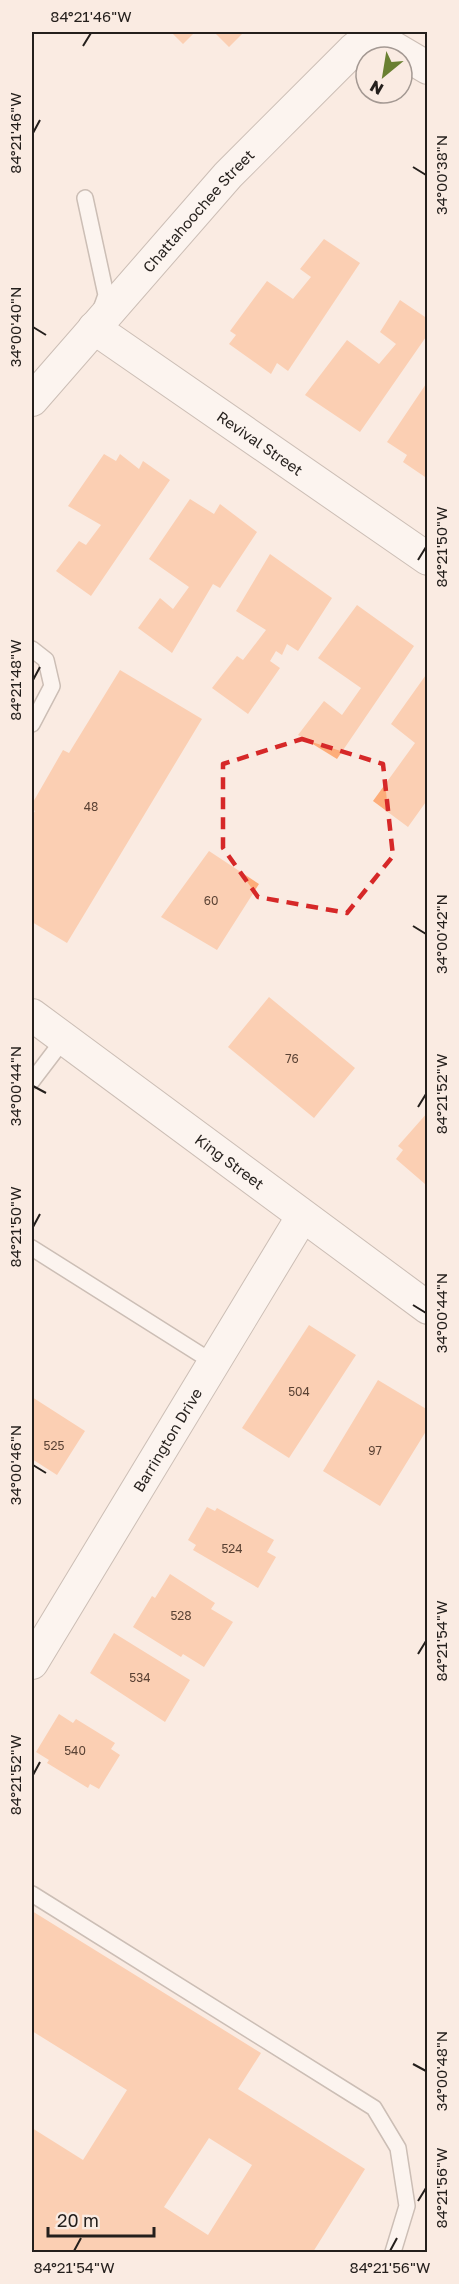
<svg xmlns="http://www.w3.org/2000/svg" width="459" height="2284" font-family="'Golos Text',sans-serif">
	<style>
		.building { fill: #fdad7a; fill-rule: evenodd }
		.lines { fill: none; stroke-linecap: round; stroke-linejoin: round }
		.service-casing { stroke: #94877f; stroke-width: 18 }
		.minor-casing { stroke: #94877f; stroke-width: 34 }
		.service { stroke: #fff; stroke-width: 15 }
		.minor { stroke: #fff; stroke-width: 32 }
		.marked { fill: none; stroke: #d62828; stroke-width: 4.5; stroke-dasharray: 12 8; stroke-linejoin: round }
		.ticks { fill: none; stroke: #241f1c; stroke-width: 2 }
		.labels { text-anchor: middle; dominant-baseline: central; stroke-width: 5; stroke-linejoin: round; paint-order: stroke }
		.number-label { font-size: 12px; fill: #5a4234 }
		.street-label { font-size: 15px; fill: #241f1c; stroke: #faebe2 }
		.neatline { fill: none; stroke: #241f1c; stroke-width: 2 }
		.ticks-label { font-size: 15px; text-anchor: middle; fill: #241f1c }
	</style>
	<rect width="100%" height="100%" fill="#faebe2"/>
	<!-- building -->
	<path class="building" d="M171,32h24l-12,12z
		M214,32h30l-15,15z
		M324,239l36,24 -72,108 -11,-8 -6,11 -42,-30 7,-9 -6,-4 37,-50 26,18 18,-22 -11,-8z
		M400,300l28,19v15l-68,98 -55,-37 42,-55 32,24 17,-20 -16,-12z
		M428,381v98l-25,-17 4,-7 -20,-13z
		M104,454l12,7 4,-7 19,15 4,-8 27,19 -79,116 -35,-25 23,-30 7,4 15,-20 -33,-19z
		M190,499l24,15 6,-10 37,28 -37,56 -7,-4 -41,69 -34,-25 22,-30 13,11 16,-22 -40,-28z
		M270,554l62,44 -34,53 -11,-7 -5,11 -6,-4 -6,10 10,7 -32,46 -36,-26 25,-32 6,4 23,-30 -30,-19z
		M357,605l57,41 -77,113 -39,-24 26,-34 18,14 19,-27 -43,-30z
		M120,670l82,49 -135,224 -35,-21v-106l3,-5 -3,-2v-5l31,-54 6,3z
		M428,672v127l-20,28 -35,-26 42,-58 -24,-19z
		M209,851l50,33 -42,66 -56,-33z
		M269,997l86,71 -41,50 -86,-71z
		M428,1112v69l-3,3 -29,-25 7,-9 -5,-4z
		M309,1325l47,30 -67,103 -47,-30z
		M378,1380l50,30v18l-48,78 -57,-35z
		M32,1397l53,34 -28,44 -25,-16z
		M207,1507l8,4 2,-3 57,32 -7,12 9,5 -18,31 -65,-38 3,-5 -8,-5z
		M170,1574l45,29 -4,6 22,13 -29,45 -21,-13 -2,3 -48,-30 19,-31 3,2z
		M114,1633l76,47 -25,42 -75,-49z
		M59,1714l14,9 3,-4 39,24 -4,6 9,6 -21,34 -9,-5 -2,4 -41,-25 2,-3 -13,-8z
		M32,1911l229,142 -23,36 127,80 -52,83h-275l-6,-4v-120l51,32 44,-70 -95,-59zM209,2138l43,27 -44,70 -44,-28z"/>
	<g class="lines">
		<!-- service casing -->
		<g class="service-casing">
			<path id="service" d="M85,198l21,97 -6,17
				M32,649l14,11 6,26 -20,38
				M32,1081l32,-42
				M32,1248l182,115
				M32,1894l342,214 24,40 9,58 -14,46"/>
		</g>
		<!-- minor casing -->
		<g class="minor-casing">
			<g id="minor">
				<path d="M372,35l56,33"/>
				<path id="s1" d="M94,328l334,231"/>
				<path id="s2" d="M32,400l196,-225 125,-125 22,-18"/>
				<path id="s3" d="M32,1015l396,293"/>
				<path id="s4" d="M32,1663l270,-446"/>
			</g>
		</g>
		<!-- service -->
		<use href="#service" class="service"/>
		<!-- minor -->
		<use href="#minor" class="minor"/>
	</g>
	<!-- marked area -->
	<path d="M0 0H459V2284H0ZM302,739l81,25 10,92 -46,57 -89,-16 -35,-49v-84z" fill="#faebe2" fill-opacity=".55" fill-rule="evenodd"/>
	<path class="marked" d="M302,739l81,25 10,92 -46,57 -89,-16 -35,-49v-84z"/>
	<!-- ticks -->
	<path class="ticks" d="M83,46l8,-13M33,133l7,-13M413,167l13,8M33,327l13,8M418,560l8,-13M33,680l7,-13M413,926l13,8M33,1086l13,7M418,1107l8,-13M33,1227l7,-13M413,1305l13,8M33,1465l13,8M418,1654l8,-13M33,1775l7,-13M413,2064l13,7M418,2201l8,-13M74,2251l7,-13M390,2251l7,-13"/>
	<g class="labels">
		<!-- number labels -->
		<g class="number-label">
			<text x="91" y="806">48</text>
			<text x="211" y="900">60</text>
			<text x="292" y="1058">76</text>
			<text x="299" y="1391">504</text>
			<text x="54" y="1445">525</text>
			<text x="375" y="1450">97</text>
			<text x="232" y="1548">524</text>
			<text x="181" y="1615">528</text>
			<text x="140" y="1677">534</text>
			<text x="75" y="1750">540</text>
		</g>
		<!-- street labels -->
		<g class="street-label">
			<text stroke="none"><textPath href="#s2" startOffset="252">Chattahoochee Street</textPath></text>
			<text stroke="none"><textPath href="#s1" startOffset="202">Revival Street</textPath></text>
			<text stroke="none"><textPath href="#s3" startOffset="246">King Street</textPath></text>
			<text stroke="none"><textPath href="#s4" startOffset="261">Barrington Drive</textPath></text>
		</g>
	</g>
	<!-- border -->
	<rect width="459" height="2284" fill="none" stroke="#faebe2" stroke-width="66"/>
	<!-- north arrow -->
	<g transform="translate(384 75) rotate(210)"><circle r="28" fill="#faebe2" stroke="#a49993" stroke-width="1.5"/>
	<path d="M0-4.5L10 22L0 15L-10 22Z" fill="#6a8032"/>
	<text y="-9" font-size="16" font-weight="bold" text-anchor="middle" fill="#241f1c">N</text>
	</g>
	<!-- scale -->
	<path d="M48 2227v9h106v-9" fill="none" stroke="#241f1c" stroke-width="3"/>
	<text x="57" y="2227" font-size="18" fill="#241f1c" stroke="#faebe2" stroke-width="4.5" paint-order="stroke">20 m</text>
	<rect x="33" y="33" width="393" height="2218" class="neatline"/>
	<g class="ticks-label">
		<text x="91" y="22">84°21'46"W</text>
		<text transform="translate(16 133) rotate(-90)" y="5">84°21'46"W</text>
		<text transform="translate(442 175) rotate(-90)" y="5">34°00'38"N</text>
		<text transform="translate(16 327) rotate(-90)" y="5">34°00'40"N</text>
		<text transform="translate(442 547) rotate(-90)" y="5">84°21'50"W</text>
		<text transform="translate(16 680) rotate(-90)" y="5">84°21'48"W</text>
		<text transform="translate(442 934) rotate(-90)" y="5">34°00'42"N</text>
		<text transform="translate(16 1086) rotate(-90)" y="5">34°00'44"N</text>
		<text transform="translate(442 1094) rotate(-90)" y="5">84°21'52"W</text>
		<text transform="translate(16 1227) rotate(-90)" y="5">84°21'50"W</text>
		<text transform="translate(442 1313) rotate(-90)" y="5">34°00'44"N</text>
		<text transform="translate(16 1465) rotate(-90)" y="5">34°00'46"N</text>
		<text transform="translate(442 1641) rotate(-90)" y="5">84°21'54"W</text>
		<text transform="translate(16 1775) rotate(-90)" y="5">84°21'52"W</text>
		<text transform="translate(442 2071) rotate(-90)" y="5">34°00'48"N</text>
		<text transform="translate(442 2188) rotate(-90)" y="5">84°21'56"W</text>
		<text x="74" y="2273">84°21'54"W</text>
		<text x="390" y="2273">84°21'56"W</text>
	</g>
</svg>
